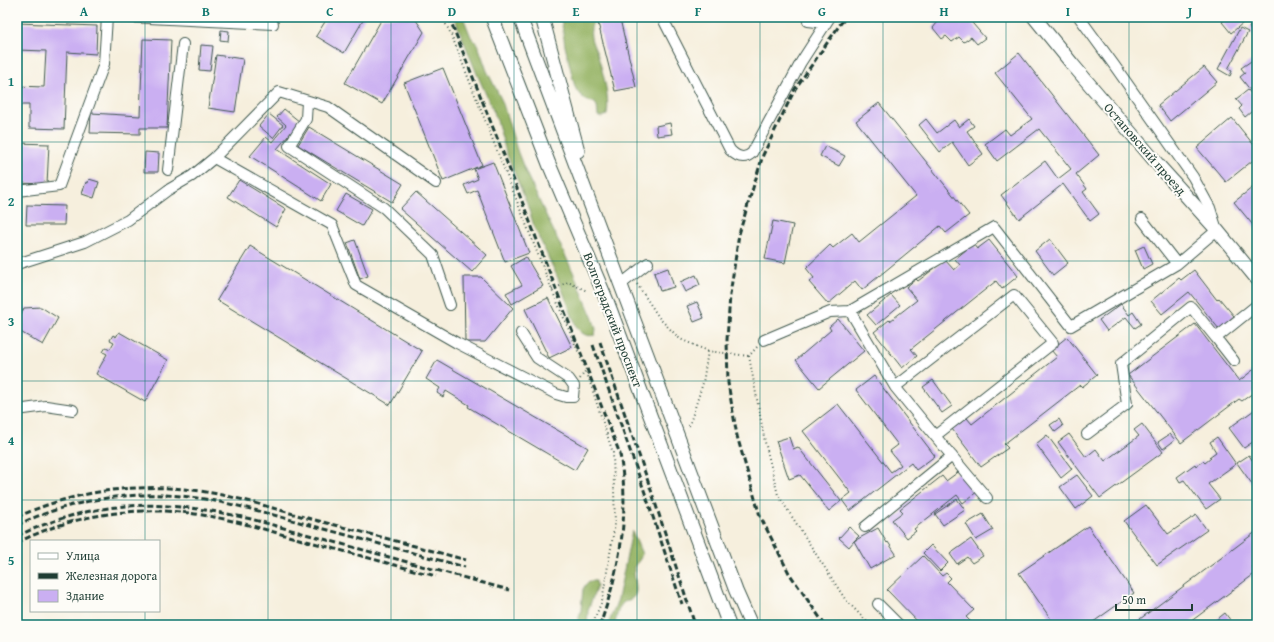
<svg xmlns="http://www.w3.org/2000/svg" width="1274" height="642" font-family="'Gentium Book Plus',serif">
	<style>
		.forest { fill: #98b567; stroke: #5c794e }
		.building { fill: #caaff2 }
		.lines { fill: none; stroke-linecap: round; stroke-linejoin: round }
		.minor-casing { stroke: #3f584d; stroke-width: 12 }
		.major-casing { stroke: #3f584d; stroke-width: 15 }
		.path { stroke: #3f584d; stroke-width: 2; stroke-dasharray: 1 3; stroke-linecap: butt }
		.minor { stroke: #fff; stroke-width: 10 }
		.major { stroke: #fff; stroke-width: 13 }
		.rail { stroke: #1f3d34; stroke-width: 3; stroke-dasharray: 6 3; stroke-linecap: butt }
		.grid { fill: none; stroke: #0f766e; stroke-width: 1; stroke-opacity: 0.55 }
		.labels { text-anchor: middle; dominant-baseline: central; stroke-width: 4; stroke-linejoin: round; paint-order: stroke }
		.street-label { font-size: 13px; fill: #1f3d34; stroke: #fdfcf7 }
		.neatline { fill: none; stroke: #0f766e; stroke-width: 1.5 }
		.grid-label { font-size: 13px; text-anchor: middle; font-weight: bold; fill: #0f766e }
	</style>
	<rect width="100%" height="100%" fill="#fdfcf7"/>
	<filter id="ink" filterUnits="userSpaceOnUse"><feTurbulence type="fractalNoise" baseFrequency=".025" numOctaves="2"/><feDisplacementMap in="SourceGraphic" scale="8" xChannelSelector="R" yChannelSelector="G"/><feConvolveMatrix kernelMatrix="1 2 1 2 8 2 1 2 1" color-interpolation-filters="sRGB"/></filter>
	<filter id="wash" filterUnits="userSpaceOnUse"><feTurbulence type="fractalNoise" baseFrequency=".012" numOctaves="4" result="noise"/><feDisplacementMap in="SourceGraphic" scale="16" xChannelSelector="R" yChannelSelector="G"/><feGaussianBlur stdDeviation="0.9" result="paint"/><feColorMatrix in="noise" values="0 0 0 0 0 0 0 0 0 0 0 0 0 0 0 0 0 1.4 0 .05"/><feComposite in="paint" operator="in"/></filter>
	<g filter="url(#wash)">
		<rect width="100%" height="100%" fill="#f6efdd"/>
		<!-- forest -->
		<path class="forest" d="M454,17h9l8,20 7,8 9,26 15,30 16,52 8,20 48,101 19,45 3,10 -1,6c-8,2 -13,-1 -18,-7l-20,-52 -22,-47 -8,-25 -21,-52 -10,-35 -19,-43z
			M561,17h38c-4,3 -8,7 -8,12 -2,10 4,19 7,27 5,17 12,41 9,59l-5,2 -4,-1 -1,-10 -3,-4c-9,0 -15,-7 -19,-15l-10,-41z
			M632,531l10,23 -2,5 -6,8c-1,8 3,17 2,25 -2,9 -10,7 -14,12 -5,5 -5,15 -8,21h-6l10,-26z
			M591,581h5l1,5 -9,24 -1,15h-10l4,-15 2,-21 3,-5z"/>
		<g id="blocks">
			<!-- building -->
			<path class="building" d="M328,17h37l-21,36 -28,-17z
				M383,17h31l10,15 -42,72 -37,-21z
				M932,17h35l18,21 -8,6 -6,-7 -7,5 -5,-5 -7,5 -6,-6 -4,3 -9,-11 4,-5z
				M1228,17h22l-19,16 -9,-11z
				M620,19l16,68 -21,4 -17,-68z
				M17,23l80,3 -1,28 -29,-2 -3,77 -35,-1v-23h-12v-19l27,1 2,-36 -29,-1z
				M1257,23v12l-3,2 -5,-10z
				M1240,28l8,4 -20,37 4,2 -2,5 -12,-7z
				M221,30l8,1 -1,10 -8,-1z
				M143,39l28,1 -4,88h-27v6l-50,-1 1,-20 49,3z
				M201,45l12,1 -3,25 -11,-1z
				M1019,53l80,102 -23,19 11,15 -4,3 16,22 -9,7 -27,-37 -44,35 -18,-24 44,-34 13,18 13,-10 -32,-40 -42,32 -12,-17 20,-15 5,6 22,-16 -37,-46z
				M216,55l27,4 -8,53 -27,-4z
				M1257,57v50l-12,10 -6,-8 3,-3 -6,-7 12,-9 6,7 1,-1 -15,-19 5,-4 -4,-5z
				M1204,67l13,15 -47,39 -12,-16z
				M443,68l39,97 -39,16 -39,-98z
				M879,103l90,112 -23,18 -6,-7 -78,64 -7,-9 -27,23 -19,-22 5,-4 -8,-10 24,-23 3,3 19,-15 7,9 57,-46 -60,-75z
				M284,109l16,13 -23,27 54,35 -10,17 -71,-45 16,-19 6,5 14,-17 -9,-8z
				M269,114l14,11 -10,13 -14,-12z
				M1232,118l25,31v8l-31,25 -29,-34z
				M926,119l11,14 17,-13 5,7 10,-8 5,7 -7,5 16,23 -15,11 -16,-23 -12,10 -21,-27z
				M670,123l2,11 -15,2 -1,-10z
				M309,127l94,57 -11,18 -94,-57z
				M17,143l32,1 -2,40 -30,-1z
				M825,146l20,10 -6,10 -19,-10z
				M145,152l14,1 -1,19h-14z
				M493,162l36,91 -24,9 -28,-72 -9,4 -4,-9 14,-6 -4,-10z
				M89,179l10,3 -5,16 -12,-4 4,-12 2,1z
				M239,180l47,29 -10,18 -48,-30z
				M1257,184v46l-23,-28z
				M416,192l71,63 -15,17 -72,-63z
				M346,194l26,15 -10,17 -26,-15z
				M27,205l38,1 -1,19h-38z
				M773,221l20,4 -8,38 -20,-4z
				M1050,239l18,24 -15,12 -18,-24z
				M355,240l13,36 -8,3 -13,-36z
				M989,240l29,36 -16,13 -6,-8 -85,68 6,7 -15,12 -28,-36 15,-12 1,1 27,-21 -11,-13 10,-8 2,2 27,-21 9,10 6,-5 -5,-6 18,-15 4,5z
				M250,246l172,105 -32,54 -173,-105z
				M1144,246l8,18 -9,5 -8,-19z
				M526,257l17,29 -31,18 -6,-11 16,-8 -11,-19z
				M668,268l6,19 -14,4 -6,-18z
				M1194,270l23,30 2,-2 15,18 -15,13 -30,-37 -27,22 -11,-13 28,-23 2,2z
				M696,275l4,10 -15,7 -5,-10z
				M464,277h17l32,31 -28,34h-20z
				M891,295l9,10 -24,20 -9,-10z
				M548,298l24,49 -23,11 -24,-49z
				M697,302l7,16 -10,4 -7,-16z
				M1121,304l8,11 4,-3 8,12 -6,4 -9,-11 -19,14 -8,-11z
				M41,307l17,11 -15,27 -26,-15 1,-10 6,-12z
				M838,319l26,32 -45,37 -23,-28 35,-30 -2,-3z
				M1195,324l44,57 18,-14v23l-15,11 -3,-2 -58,44 -53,-68z
				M119,332l49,28 -23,42 -49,-28 11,-20 -4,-2 3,-5 4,2 4,-7 -4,-2 3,-5 3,2z
				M1067,337l30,38 -15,12 -2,-2 -76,59 4,4 -27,19 -29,-38 15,-11 5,6 85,-67 -6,-7z
				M437,360l151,88 -13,22 -107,-63 1,-2 -23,-14 -3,6 -6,-4 3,-5 -14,-9z
				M874,376l61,80 -19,14 -5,-7 -61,48 -8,-11 9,-7 -48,-62 35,-27 53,68 10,-7 -11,-14 8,-6 -42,-55z
				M933,380l19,26 -10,7 -19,-26z
				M1257,408v31l-13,9 -15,-20z
				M1059,419l4,7 -8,6 -5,-7z
				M1142,424l21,28 -63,46 -42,-56 11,-8 17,23 10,-8 9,12 34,-25 -5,-6z
				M1170,434l5,6 -12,9 -5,-7z
				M1047,435l25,34 -11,9 -25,-34z
				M789,437l4,12 5,-2 43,54 -12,10 -29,-36 -11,4 -13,-38z
				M1217,437l19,27 -28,20 12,15 -14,10 -22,-29 -4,2 -3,-5 18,-13 1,2 7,-5 2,2 6,-5 -2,-1 7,-5 -6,-10z
				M1249,455l3,5 5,-4v30l-2,2 -18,-25z
				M961,470l17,21 -15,12 -6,-8 -43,34 2,2 -9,7 -15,-18 11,-8 -3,-3 42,-33 4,5z
				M1077,475l16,21 -17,13 -16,-22z
				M957,499l8,11 -22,15 -8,-11z
				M1146,505l22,29 28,-19 11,15 -50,35 -33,-44z
				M983,514l10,16 -17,10 -10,-16z
				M1088,526l46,67 -45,32h-34l-36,-52z
				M849,527l10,9 -5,5 24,-13 9,15 1,-1 8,12 -26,15 -16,-28 -5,6 -10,-9z
				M1257,531v32l-5,3 5,6 -71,53h-54z
				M971,539l12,17 -11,7 -5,-6 -10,7 -7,-10z
				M931,545l17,18 -8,8 -17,-18z
				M923,556l19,20 4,-3 5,5 -4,4 27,28 -8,7 8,8h-53l-34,-35z
				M1225,613l9,12h-24z"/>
		</g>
	</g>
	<g filter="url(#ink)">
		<use href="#blocks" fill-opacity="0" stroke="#3f584d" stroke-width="1"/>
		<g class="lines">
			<!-- minor casing -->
			<g class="minor-casing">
				<path id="minor" d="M128,17l145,7
					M662,17l68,133c7,7 14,10 22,3l49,-91 29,-45
					M808,21l18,2
					M307,101l-1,18 -17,27 95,62 49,47 17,50
					M214,158l118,67 24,60 101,58 99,51 10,3h7l1,-11 -5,-7 -32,-21 -16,-25
					M168,170l15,-126
					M17,191l42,-5 45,-122 3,-47
					M1142,219l35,45
					M17,264l68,-22 43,-22 40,-30 24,-14 22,-18 65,-66 49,15 108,76
					M620,285l28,-22
					M1014,295l39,48 -118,93 -40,-49z
					M850,311l45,76
					M1216,338l18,23
					M764,340l66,-28 20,-1 144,-84 77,99 106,-62 40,-34 -7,-22 -17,-31 -79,-112 -35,-48
					M17,410l29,-4 27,4
					M1087,434l40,-30 -6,-40 70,-57 25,31 41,-33
					M935,436l52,62
					M865,527l87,-71
					M878,604l21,21"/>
			</g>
			<!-- major casing -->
			<g class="major-casing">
				<path id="major" d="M492,17l57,147 58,137 122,324
					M520,17l216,574 15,34
					M542,17l36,134
					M1034,17l39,48 87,102 57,63 40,49"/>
			</g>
			<!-- path -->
			<path class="path" d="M442,17l9,17 101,256 34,80 27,83 2,71 -13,77 -10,24
				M637,284l23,35 20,20 28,12 41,5
				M552,290l16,-8 19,9
				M757,347l-8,9 16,86 13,53 67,104 25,26
				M580,379l6,-9
				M689,426l14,-43 5,-32"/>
			<!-- minor -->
			<use href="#minor" class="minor"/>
			<!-- major -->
			<use href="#major" class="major"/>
			<!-- rail -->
			<path class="rail" d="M449,17l62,156 109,281c10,59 0,115 -20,171
				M600,342l52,151 43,132
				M593,345l53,151 36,108
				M17,517c61,-28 129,-36 195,-24 33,6 67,17 99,26 52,13 104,27 155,41
				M17,525c60,-28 127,-37 193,-25 33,6 67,16 100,25 51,14 103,28 155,42
				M17,536c82,-38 147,-37 234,-17l258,71
				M17,543c57,-30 128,-39 191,-27 31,5 61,15 91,23 45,12 91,25 137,37
				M825,625l-36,-52 -29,-57 -23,-80 -9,-53 -1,-43 3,-45 9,-61 24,-79 32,-66 46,-66 6,-6"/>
		</g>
	</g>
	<!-- grid -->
	<path class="grid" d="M145,17v524M268,17v608M391,17v608M514,17v608M637,17v608M760,17v608M883,17v608M1006,17v608M1129,17v608M17,142h1240M17,261h1240M17,381h1240M17,500h1240M145,611v14"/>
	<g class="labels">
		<!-- street labels -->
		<g class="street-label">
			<text transform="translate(1145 149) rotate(49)">Остаповский проезд</text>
			<text transform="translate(613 320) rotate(69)">Волгоградский проспект</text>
		</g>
	</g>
	<!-- margin -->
	<rect width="1274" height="642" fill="none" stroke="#fdfcf7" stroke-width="44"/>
	<!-- legend -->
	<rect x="30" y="540" width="130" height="72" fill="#fdfcf7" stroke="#a4b0a9"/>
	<rect x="38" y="553" width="20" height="6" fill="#ffffff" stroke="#a4b0a9"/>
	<text x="66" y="560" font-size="12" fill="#1f3d34">Улица</text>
	<rect x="38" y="573" width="20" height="6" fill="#1f3d34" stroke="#a4b0a9"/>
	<text x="66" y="580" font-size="12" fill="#1f3d34">Железная дорога</text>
	<rect x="38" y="590" width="20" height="12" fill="#caaff2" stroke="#a4b0a9"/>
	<text x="66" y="600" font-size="12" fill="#1f3d34">Здание</text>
	<!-- scale -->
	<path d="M1116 604v6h76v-6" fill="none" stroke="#1f3d34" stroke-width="2"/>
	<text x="1122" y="604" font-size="12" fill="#1f3d34" stroke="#fdfcf7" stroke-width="3" paint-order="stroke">50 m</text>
	<rect x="22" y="22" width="1230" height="598" class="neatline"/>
	<g class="grid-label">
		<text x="84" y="16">A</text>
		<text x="206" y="16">B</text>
		<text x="330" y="16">C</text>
		<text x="452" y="16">D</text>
		<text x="576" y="16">E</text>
		<text x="698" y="16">F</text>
		<text x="822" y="16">G</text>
		<text x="944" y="16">H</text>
		<text x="1068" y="16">I</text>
		<text x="1190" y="16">J</text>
		<text x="11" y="86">1</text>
		<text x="11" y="206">2</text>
		<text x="11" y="326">3</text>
		<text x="11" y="445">4</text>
		<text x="11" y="565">5</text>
	</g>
</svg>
